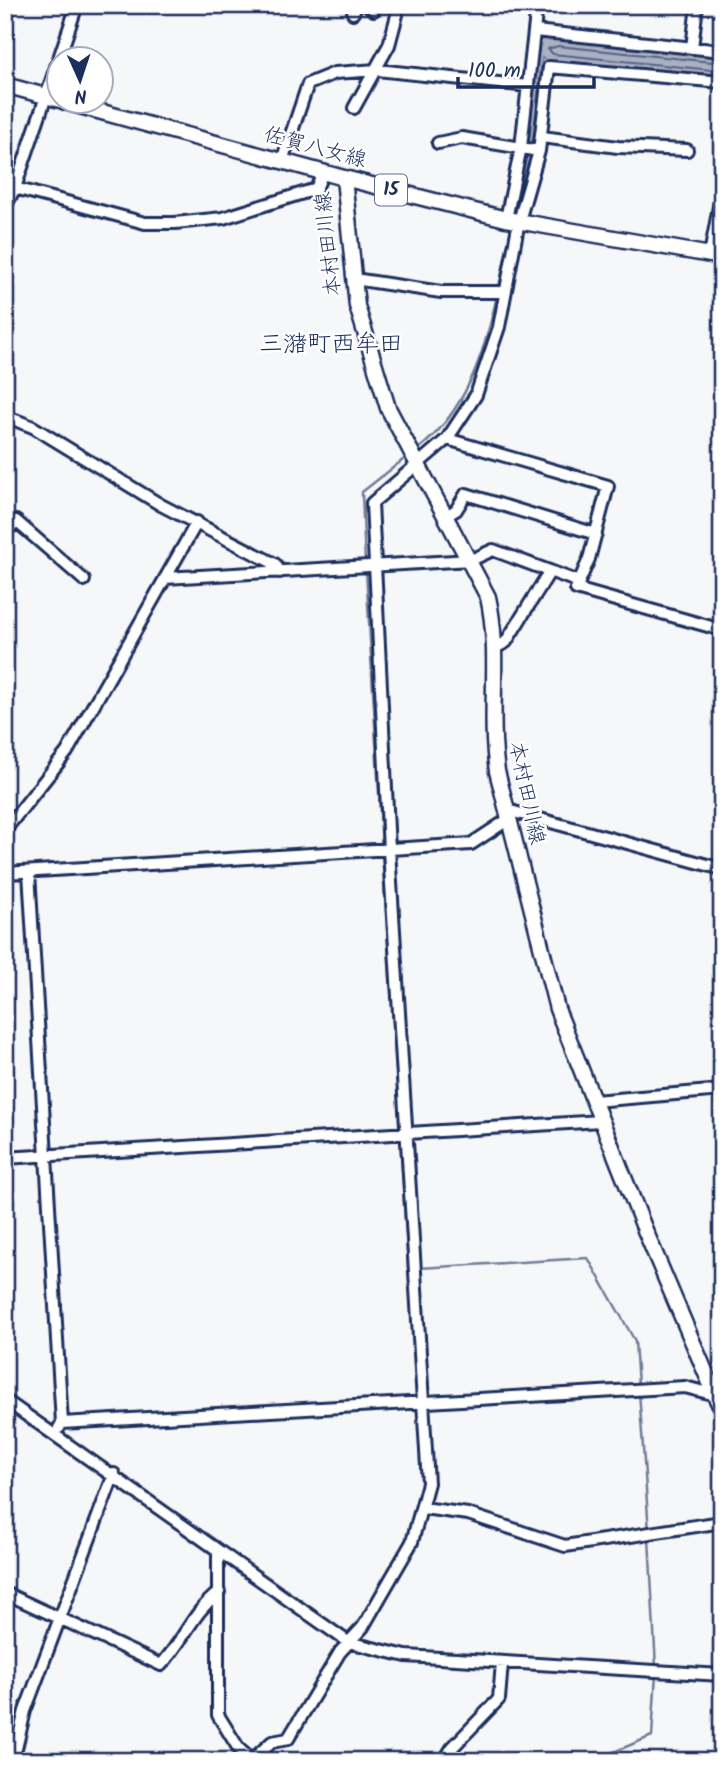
<svg xmlns="http://www.w3.org/2000/svg" width="727" height="1766" font-family="Kalam,'Klee One',sans-serif">
	<style>
		.water { fill: #a9b0c1; stroke: #707c99; stroke-width: 2 }
		.lines { fill: none; stroke-linecap: round; stroke-linejoin: round }
		.shore { stroke: #546386; stroke-width: 2 }
		.stream { stroke: #707c99; stroke-width: 2.5 }
		.minor-casing { stroke: #1b2f5e; stroke-width: 16 }
		.major-casing { stroke: #1b2f5e; stroke-width: 19 }
		.minor { stroke: #fff; stroke-width: 10 }
		.major { stroke: #fff; stroke-width: 14 }
		.labels { text-anchor: middle; dominant-baseline: central; stroke-width: 5; stroke-linejoin: round; paint-order: stroke }
		.shield { fill: #fff; stroke: #5f6d8e; stroke-width: 2 }
		.shield-label { font-size: 19px; font-weight: bold; fill: #1b2f5e }
		.street-label { font-size: 21px; fill: #1b2f5e; stroke: #fff }
		.quarter-label { font-size: 24px; fill: #1b2f5e; stroke: #fff }
	</style>
	<rect width="100%" height="100%" fill="#f6f7f9"/>
	<filter id="ink" filterUnits="userSpaceOnUse"><feTurbulence type="fractalNoise" baseFrequency=".0143" numOctaves="2"/><feDisplacementMap in="SourceGraphic" scale="14" xChannelSelector="R" yChannelSelector="G"/><feConvolveMatrix kernelMatrix="1 2 1 2 8 2 1 2 1" color-interpolation-filters="sRGB"/></filter>
	<g filter="url(#ink)">
		<!-- water -->
		<path class="water" d="M539,37l183,19v22l-175,-17 -5,-3 -11,96 -29,132 -3,-1 30,-141z"/>
		<g class="lines">
			<!-- shore -->
			<path class="shore" d="M722,63l-164,-17 -10,3 5,5 169,17"/>
			<!-- stream -->
			<path class="stream" d="M417,450c48,-36 68,-98 80,-155
				M365,563l-3,-71 46,-36
				M366,570l16,276
				M382,853l18,276
				M400,1135l8,133h4
				M419,1268l169,-10 47,83 3,44
				M639,1392l10,139
				M649,1538l7,130
				M592,1761l60,-25 4,-62"/>
			<!-- minor casing -->
			<g class="minor-casing">
				<path id="minor" d="M368,5l6,5
					M353,13l3,-8
					M535,31l187,20
					M692,48l5,-43
					M354,108l35,-63 8,-30
					M542,137l76,10 69,3
					M438,143l24,-5 77,13
					M282,161l26,-77 27,-11 42,-3 151,16
					M15,188l130,35h30l48,-5 93,-29 7,-17
					M5,207l10,-19 62,-183
					M506,219l15,-72 16,-142
					M710,255l12,-65
					M354,279l87,13h64
					M5,416l28,11 128,78 114,59 5,8
					M447,439l161,47 -19,73 -13,30 146,41
					M446,516l10,-6 10,-16 130,40
					M5,533l11,-12 68,59
					M165,578l306,-18 22,-10 86,32
					M495,648l11,-6 44,-71
					M507,810l215,59
					M5,830l62,-78 130,-230
					M29,872l33,551 -3,5
					M5,873l466,-29 38,-25
					M594,1101l128,-11
					M5,1158l596,-37
					M5,1400l343,242 58,14 316,19
					M62,1423l623,-36 27,7
					M423,1508l45,6 97,32 157,-24
					M218,1553v162l21,34 12,11
					M5,1593l156,72c24,-26 31,-52 58,-73
					M13,1761l12,-50 89,-237
					M251,1761l21,-19 16,-3 52,-87 23,-25 49,-85 16,-59 -39,-633 -17,-347 75,-64 29,-44 23,-68 20,-106 20,-70 10,-84 173,15
					M444,1761l8,-13 47,-49 3,-36"/>
			</g>
			<!-- major casing -->
			<g class="major-casing">
				<path id="major" d="M5,85l55,15
					M65,102l279,76 162,41 216,38
					M344,178l13,128 31,102 100,189c13,58 0,115 9,174l60,238 88,221 77,181"/>
			</g>
			<!-- minor -->
			<use href="#minor" class="minor"/>
			<!-- major -->
			<use href="#major" class="major"/>
		</g>
	</g>
	<g class="labels">
		<!-- shield labels -->
		<rect class="shield" x="375" y="174.5" width="32" height="31" rx="5"/>
		<g class="shield-label">
			<text x="391" y="190">15</text>
		</g>
		<!-- street labels -->
		<g class="street-label">
			<text transform="translate(315 148) rotate(15)">佐賀八女線</text>
			<text transform="translate(329 244) rotate(-96)">本村田川線</text>
			<text transform="translate(526 793) rotate(78)">本村田川線</text>
		</g>
		<!-- quarter labels -->
		<g class="quarter-label">
			<text x="331" y="344">三潴町西牟田</text>
		</g>
	</g>
	<!-- margin -->
	<rect width="727" height="1766" fill="none" stroke="#fff" stroke-width="28"/>
	<rect x="14" y="14" width="699" height="1738" fill="none" stroke="#1b2f5e" stroke-width="2.5" filter="url(#ink)"/>
	<!-- north arrow -->
	<g transform="translate(80 80) rotate(177)"><circle r="33" fill="#ffffff" stroke="#a4acbf" stroke-width="2"/>
	<path d="M0-5L12 26L0 18L-12 26Z" fill="#1b2f5e"/>
	<text y="-10" font-size="19" font-weight="bold" text-anchor="middle" fill="#1b2f5e">N</text>
	</g>
	<!-- scale -->
	<path d="M458 77v10h136v-10" fill="none" stroke="#1b2f5e" stroke-width="3.5"/>
	<text x="468" y="77" font-size="21" fill="#1b2f5e" stroke="#ffffff" stroke-width="5" paint-order="stroke">100 m</text>
</svg>
